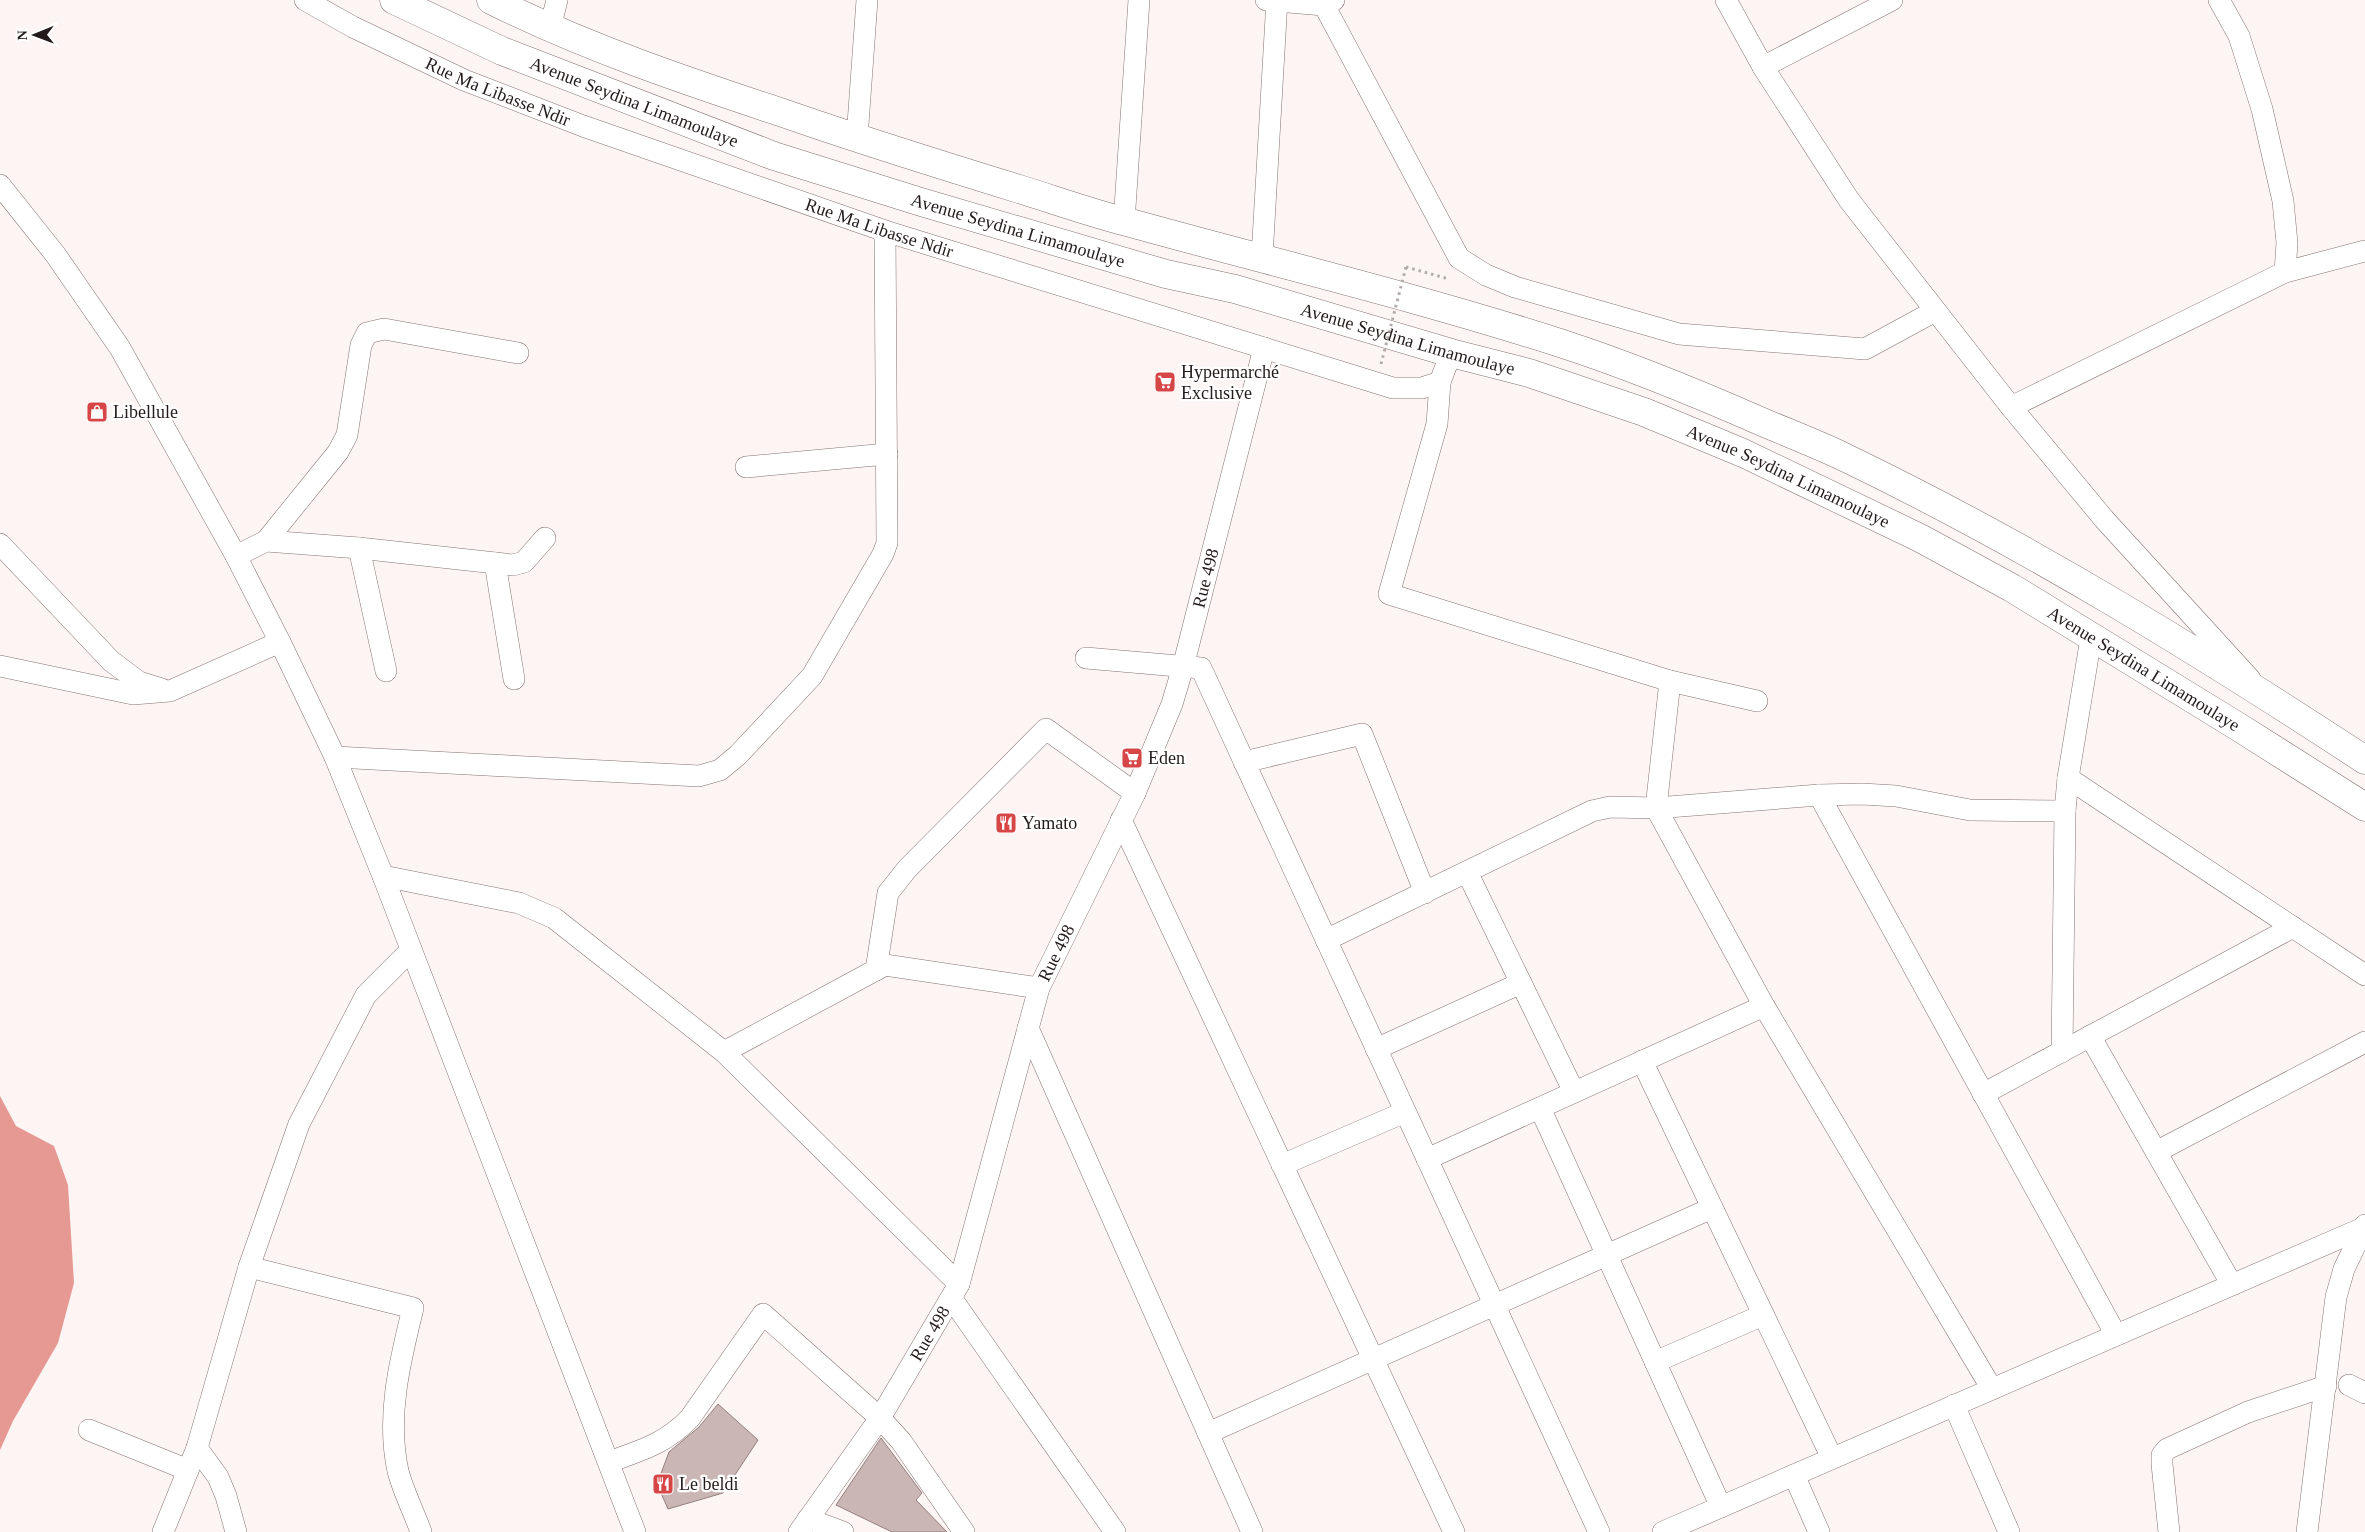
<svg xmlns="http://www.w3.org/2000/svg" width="2365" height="1532" font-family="Georgia,serif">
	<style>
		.water { fill: #e69993 }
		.building { fill: #cab6b5; stroke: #92807e }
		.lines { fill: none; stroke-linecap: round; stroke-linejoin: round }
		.minor-casing { stroke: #857371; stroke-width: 22 }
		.highway-casing { stroke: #857371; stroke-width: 29 }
		.path { stroke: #b3abaa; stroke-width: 3; stroke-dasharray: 2.5 4; stroke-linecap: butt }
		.minor { stroke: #fff; stroke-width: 21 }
		.highway { stroke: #fff; stroke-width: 28 }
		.path-bridge { stroke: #b3abaa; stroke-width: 3; stroke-dasharray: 2.5 4; stroke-linecap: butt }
		.labels { text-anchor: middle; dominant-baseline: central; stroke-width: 4.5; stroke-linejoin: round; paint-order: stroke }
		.street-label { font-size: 18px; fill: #231b1b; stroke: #fff }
		.poi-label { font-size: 18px; fill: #231b1b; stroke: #fff; text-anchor: start }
	</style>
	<rect width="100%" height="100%" fill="#fdf5f4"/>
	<!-- water -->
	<path class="water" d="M0,1096l16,30 38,20 14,39 6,98 -16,60 -45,78 -13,29z"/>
	<!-- building -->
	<path class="building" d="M718,1404l40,36 -35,53 -55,16 -11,-25 12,-32 30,-25z
		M881,1438l41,55 -6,7 31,32h-55l-56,-27z"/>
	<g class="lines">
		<!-- minor casing -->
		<g class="minor-casing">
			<g id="minor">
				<path id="s1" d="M305,0l48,27 111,53 119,46 302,105 508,157h29l18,-6 11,-29"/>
				<path d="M1266,0l58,5 10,-5"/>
				<path d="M1726,0l37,67 86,133 162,207 93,112 146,160"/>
				<path d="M2219,0l20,36 23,73 21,92 4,42 -2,29"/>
				<path d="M1324,5l135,253 27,17 29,12 164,47 186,15 70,-38"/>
				<path d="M550,28l7,-28"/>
				<path d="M1763,67l129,-67"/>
				<path d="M857,138l10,-138"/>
				<path d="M0,185l55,69 65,94 116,208 44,86 55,115 48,119 252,656"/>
				<path d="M1124,222l15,-222"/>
				<path d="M1262,257l15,-257"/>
				<path d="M1440,382l-3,42 -48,170 281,87 -14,127 108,198 228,383"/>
				<path d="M2011,407l274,-135 80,-21"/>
				<path d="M746,467l141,-13"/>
				<path d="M266,541l72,-89 9,-17 14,-90 6,-12 17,-4 134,24"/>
				<path d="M0,544l111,117 28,21 23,7"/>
				<path d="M359,548l27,123"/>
				<path d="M236,556l30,-15 93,7 154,17 11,-3 21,-24"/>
				<path d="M495,563l19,116"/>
				<path d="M1086,658l115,10 398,864"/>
				<path d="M0,666l133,28 37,-3 110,-49"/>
				<path d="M1670,681l87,20"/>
				<path d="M335,757l364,19 21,-6 18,-15 74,-79 71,-122 4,-11 -2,-312"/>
				<path d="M1244,762l118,-28 63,159"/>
				<path d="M2068,778l297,197"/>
				<path d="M1819,795l297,540"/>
				<path d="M1121,820l333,712"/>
				<path d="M1467,872l107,220"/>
				<path d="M383,876l136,27 35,15 170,134 235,232"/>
				<path d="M1326,940l266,-129 18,-4 46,1 163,-13 43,-1 34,2 74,14 95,1"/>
				<path d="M876,970l12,-77 19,-24 139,-140 89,64"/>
				<path d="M1028,1028l224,504"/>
				<path d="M2090,1036l142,249"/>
				<path d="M1376,1049l145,-66"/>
				<path d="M724,1052l161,-87 154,23"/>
				<path d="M2062,1052l3,-241 3,-33 23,-140"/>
				<path d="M1642,1061l190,397"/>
				<path d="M1983,1094l310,-167"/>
				<path d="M1540,1108l181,399"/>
				<path d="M2156,1152l209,-110"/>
				<path d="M1427,1159l337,-153"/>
				<path d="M1282,1165l123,-53"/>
				<path d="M249,1267l164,41c-13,53 -27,108 -15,163 5,20 16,41 23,61"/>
				<path d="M952,1299l163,233"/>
				<path d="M1655,1362l108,-47"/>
				<path d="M2349,1385l16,8"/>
				<path d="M1954,1405l55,127"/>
				<path d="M89,1430l99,40"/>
				<path d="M1208,1433l504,-225"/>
				<path d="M197,1448l21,29 8,19 10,36"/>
				<path d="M609,1462c33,-12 56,-18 81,-44l73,-104 117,104 21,23 63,91"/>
				<path d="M1794,1475l25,57"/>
				<path d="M808,1519l35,13"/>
				<path d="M163,1532l34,-84 52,-181 50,-143 67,-129 45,-45"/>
				<path id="s2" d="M799,1532l81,-114 79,-134 80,-296 96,-195 37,-89 11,-37 81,-319"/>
				<path d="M1663,1532l700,-304"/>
				<path d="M2169,1532l-7,-68v-9l5,-6 81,-37 78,-26"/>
				<path d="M2307,1532l29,-235 8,-28 21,-44"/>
			</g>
		</g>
		<!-- highway casing -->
		<g class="highway-casing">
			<g id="highway">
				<path id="s3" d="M394,0l108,51 272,105 147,46 245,72 69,15 216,64 78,20 115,39 99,41 177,85 92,50 225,138 128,81"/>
				<path d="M491,0c94,47 195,81 295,114 77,27 155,51 233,75 36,11 72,24 108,33 144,40 290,75 433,121 68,22 134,49 200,78 28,12 57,23 84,36 181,87 353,193 521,303"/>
			</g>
		</g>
		<!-- path -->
		<path class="path" d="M1406,267l43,12"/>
		<!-- minor -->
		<use href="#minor" class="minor"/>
		<!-- highway -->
		<use href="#highway" class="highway"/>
		<!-- path-bridge -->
		<path class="path-bridge" d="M1381,364l25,-97"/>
	</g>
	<!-- icons -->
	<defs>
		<g id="supermarket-square" transform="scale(1.125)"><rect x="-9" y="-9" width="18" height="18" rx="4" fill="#d64647" stroke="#fff"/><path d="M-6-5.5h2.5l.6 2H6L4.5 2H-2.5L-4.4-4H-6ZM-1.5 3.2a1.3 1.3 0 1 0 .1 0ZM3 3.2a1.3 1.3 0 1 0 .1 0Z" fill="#fff"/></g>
		<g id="shop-square" transform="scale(1.125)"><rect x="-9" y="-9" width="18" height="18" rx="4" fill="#d64647" stroke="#fff"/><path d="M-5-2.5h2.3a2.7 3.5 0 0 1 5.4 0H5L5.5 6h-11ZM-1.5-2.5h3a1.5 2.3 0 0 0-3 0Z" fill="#fff"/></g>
		<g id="restaurant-square" transform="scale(1.125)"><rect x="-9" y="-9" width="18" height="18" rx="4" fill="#d64647" stroke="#fff"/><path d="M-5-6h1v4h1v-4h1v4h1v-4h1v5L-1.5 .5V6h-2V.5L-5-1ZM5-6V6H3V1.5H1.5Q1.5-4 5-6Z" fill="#fff"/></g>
	</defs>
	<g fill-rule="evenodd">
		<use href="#supermarket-square" x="1165" y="382"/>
		<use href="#shop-square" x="97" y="412"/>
		<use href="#supermarket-square" x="1132" y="758"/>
		<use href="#restaurant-square" x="1006" y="823"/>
		<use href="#restaurant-square" x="663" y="1484"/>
	</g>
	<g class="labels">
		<!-- street labels -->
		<g class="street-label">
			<text stroke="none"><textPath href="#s1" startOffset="214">Rue Ma Libasse Ndir</textPath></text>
			<text stroke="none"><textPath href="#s3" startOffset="261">Avenue Seydina Limamoulaye</textPath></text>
			<text stroke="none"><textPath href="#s1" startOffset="619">Rue Ma Libasse Ndir</textPath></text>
			<text stroke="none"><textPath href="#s3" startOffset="666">Avenue Seydina Limamoulaye</textPath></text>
			<text stroke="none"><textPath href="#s3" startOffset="1071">Avenue Seydina Limamoulaye</textPath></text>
			<text stroke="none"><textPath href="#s3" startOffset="1476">Avenue Seydina Limamoulaye</textPath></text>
			<text stroke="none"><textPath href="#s2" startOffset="1046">Rue 498</textPath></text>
			<text stroke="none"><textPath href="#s3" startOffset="1881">Avenue Seydina Limamoulaye</textPath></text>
			<text stroke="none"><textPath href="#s2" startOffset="641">Rue 498</textPath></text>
			<text stroke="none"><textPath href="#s2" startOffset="238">Rue 498</textPath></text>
		</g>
		<!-- poi labels -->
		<g class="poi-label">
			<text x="1181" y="372">Hypermarché<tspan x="1181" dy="21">Exclusive</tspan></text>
			<text x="113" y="412">Libellule</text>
			<text x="1148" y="758">Eden</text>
			<text x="1022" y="823">Yamato</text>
			<text x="679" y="1484">Le beldi</text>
		</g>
	</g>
	<!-- north arrow -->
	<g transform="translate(35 35) rotate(269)" stroke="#ffffff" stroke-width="4" paint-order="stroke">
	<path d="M0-4L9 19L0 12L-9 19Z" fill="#231b1b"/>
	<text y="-8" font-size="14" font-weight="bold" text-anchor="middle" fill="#231b1b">N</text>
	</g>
</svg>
